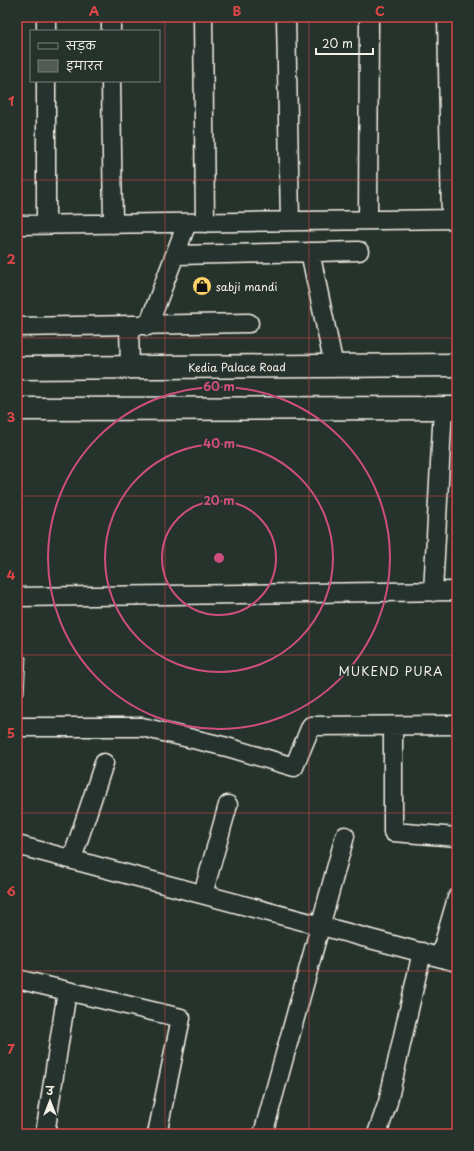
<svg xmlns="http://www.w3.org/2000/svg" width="474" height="1151" font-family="'Playpen Sans','Playpen Sans Deva',sans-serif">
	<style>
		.building { fill: #525c55; stroke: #f4f1e8 }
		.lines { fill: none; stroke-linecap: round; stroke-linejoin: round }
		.minor-casing { stroke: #f4f1e8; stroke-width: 21 }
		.tertiary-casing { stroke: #f4f1e8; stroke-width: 25 }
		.minor { stroke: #26332d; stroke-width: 18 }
		.tertiary { stroke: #26332d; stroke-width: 22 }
		.grid { fill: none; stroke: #da4645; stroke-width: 1; stroke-opacity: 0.55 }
		.ring { fill: none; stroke: #ce4e7e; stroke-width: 2 }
		.labels { text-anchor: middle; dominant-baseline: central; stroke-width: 3.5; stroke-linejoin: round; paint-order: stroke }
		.poi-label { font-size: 11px; fill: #f4f1e8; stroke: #26332d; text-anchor: start }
		.street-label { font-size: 11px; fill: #f4f1e8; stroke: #26332d }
		.neighbourhood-label { font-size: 12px; letter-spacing: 1px; fill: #f4f1e8; stroke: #26332d }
		.centre { fill: #ce4e7e; stroke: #26332d; stroke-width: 2 }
		.ring-label { font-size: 12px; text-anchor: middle; font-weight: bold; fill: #ce4e7e; stroke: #26332d; stroke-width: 3.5; stroke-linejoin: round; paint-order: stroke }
		.neatline { fill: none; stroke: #da4645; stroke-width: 1.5 }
		.grid-label { font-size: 13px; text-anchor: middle; font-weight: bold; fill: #da4645 }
	</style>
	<rect width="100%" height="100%" fill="#26332d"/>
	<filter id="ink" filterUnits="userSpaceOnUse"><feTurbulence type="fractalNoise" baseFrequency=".025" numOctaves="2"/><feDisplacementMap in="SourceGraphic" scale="8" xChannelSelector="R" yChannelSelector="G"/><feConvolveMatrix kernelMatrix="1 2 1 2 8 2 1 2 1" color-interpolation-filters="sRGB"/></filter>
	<g filter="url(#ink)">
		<!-- building -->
		<path class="building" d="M17,656l9,1 -2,37h-7z"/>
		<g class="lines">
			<!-- minor casing -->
			<g class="minor-casing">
				<path id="minor" d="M46,17v14
					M111,17v14
					M203,17l2,206
					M286,17l4,204
					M447,17l4,202
					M46,81v143
					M111,81l2,143
					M368,220l1,-203
					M17,225l440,-6
					M310,252l24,114
					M175,255l184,-4
					M129,326l1,41
					M148,326l39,-103
					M17,327l232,-4
					M433,592l10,-184
					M17,597l440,-6
					M393,726v106l64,5
					M17,727h125l85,20 67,20 17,-41 146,-1
					M17,845l440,117
					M72,859l32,-96
					M203,894l25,-89
					M440,957l17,-59
					M17,979l164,39 -24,116
					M45,1134l22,-143
					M263,1134l82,-298
					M377,1134l11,-32 34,-150"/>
			</g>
			<!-- tertiary casing -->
			<g class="tertiary-casing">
				<g id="tertiary">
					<path id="s1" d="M17,368l440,-3"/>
					<path d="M17,409l440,-1"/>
				</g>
			</g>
			<!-- minor -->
			<use href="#minor" class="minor"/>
			<!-- tertiary -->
			<use href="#tertiary" class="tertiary"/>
		</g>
	</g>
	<!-- grid -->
	<path class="grid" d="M165,17v1117M309,17v1117M17,180h440M17,338h440M17,496h440M17,655h440M17,813h440M17,971h440"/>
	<!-- distance rings -->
	<g class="ring">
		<circle cx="219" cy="558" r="57"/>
		<circle cx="219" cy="558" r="114"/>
		<circle cx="219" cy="558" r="171"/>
	</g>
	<!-- icons -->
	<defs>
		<g id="shop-disc" transform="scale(1)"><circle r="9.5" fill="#ffd166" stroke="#26332d"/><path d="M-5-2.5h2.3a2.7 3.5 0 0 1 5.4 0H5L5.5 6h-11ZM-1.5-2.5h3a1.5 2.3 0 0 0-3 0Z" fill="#111"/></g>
	</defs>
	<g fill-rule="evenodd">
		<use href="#shop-disc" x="202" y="286"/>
	</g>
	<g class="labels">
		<!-- poi labels -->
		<g class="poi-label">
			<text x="216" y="286">sabji mandi</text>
		</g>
		<!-- street labels -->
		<g class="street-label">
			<text stroke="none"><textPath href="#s1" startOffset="220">Kedia Palace Road</textPath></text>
		</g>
		<!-- neighbourhood labels -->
		<g class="neighbourhood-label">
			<text x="391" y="671">MUKEND PURA</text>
		</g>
	</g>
	<circle cx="219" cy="558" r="6" class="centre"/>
	<g class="ring-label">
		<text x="219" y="391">60 m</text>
		<text x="219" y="448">40 m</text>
		<text x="219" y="505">20 m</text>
	</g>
	<!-- margin -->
	<rect width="474" height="1151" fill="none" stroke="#26332d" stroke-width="44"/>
	<!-- legend -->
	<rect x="30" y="30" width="130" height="52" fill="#26332d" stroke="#787f78"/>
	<rect x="38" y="43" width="20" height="6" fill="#26332d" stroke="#787f78"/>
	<text x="66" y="50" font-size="12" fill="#f4f1e8">सड़क</text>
	<rect x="38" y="60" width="20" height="12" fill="#525c55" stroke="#787f78"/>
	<text x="66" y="70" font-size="12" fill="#f4f1e8">इमारत</text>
	<!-- north arrow -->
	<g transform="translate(50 1101)" stroke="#26332d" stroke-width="3" paint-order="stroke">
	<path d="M0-3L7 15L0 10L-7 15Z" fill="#f4f1e8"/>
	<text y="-6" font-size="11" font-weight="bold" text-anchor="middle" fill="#f4f1e8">उ</text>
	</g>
	<!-- scale -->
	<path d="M316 48v6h57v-6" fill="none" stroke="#f4f1e8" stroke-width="2"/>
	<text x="322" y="48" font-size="12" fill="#f4f1e8" stroke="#26332d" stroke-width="3" paint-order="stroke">20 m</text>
	<rect x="22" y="22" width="430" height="1107" class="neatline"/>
	<g class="grid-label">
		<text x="94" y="16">A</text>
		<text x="237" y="16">B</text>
		<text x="380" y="16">C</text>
		<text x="11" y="106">1</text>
		<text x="11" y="264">2</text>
		<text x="11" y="422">3</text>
		<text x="11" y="580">4</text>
		<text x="11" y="738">5</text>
		<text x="11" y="896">6</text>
		<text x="11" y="1054">7</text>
	</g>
</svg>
